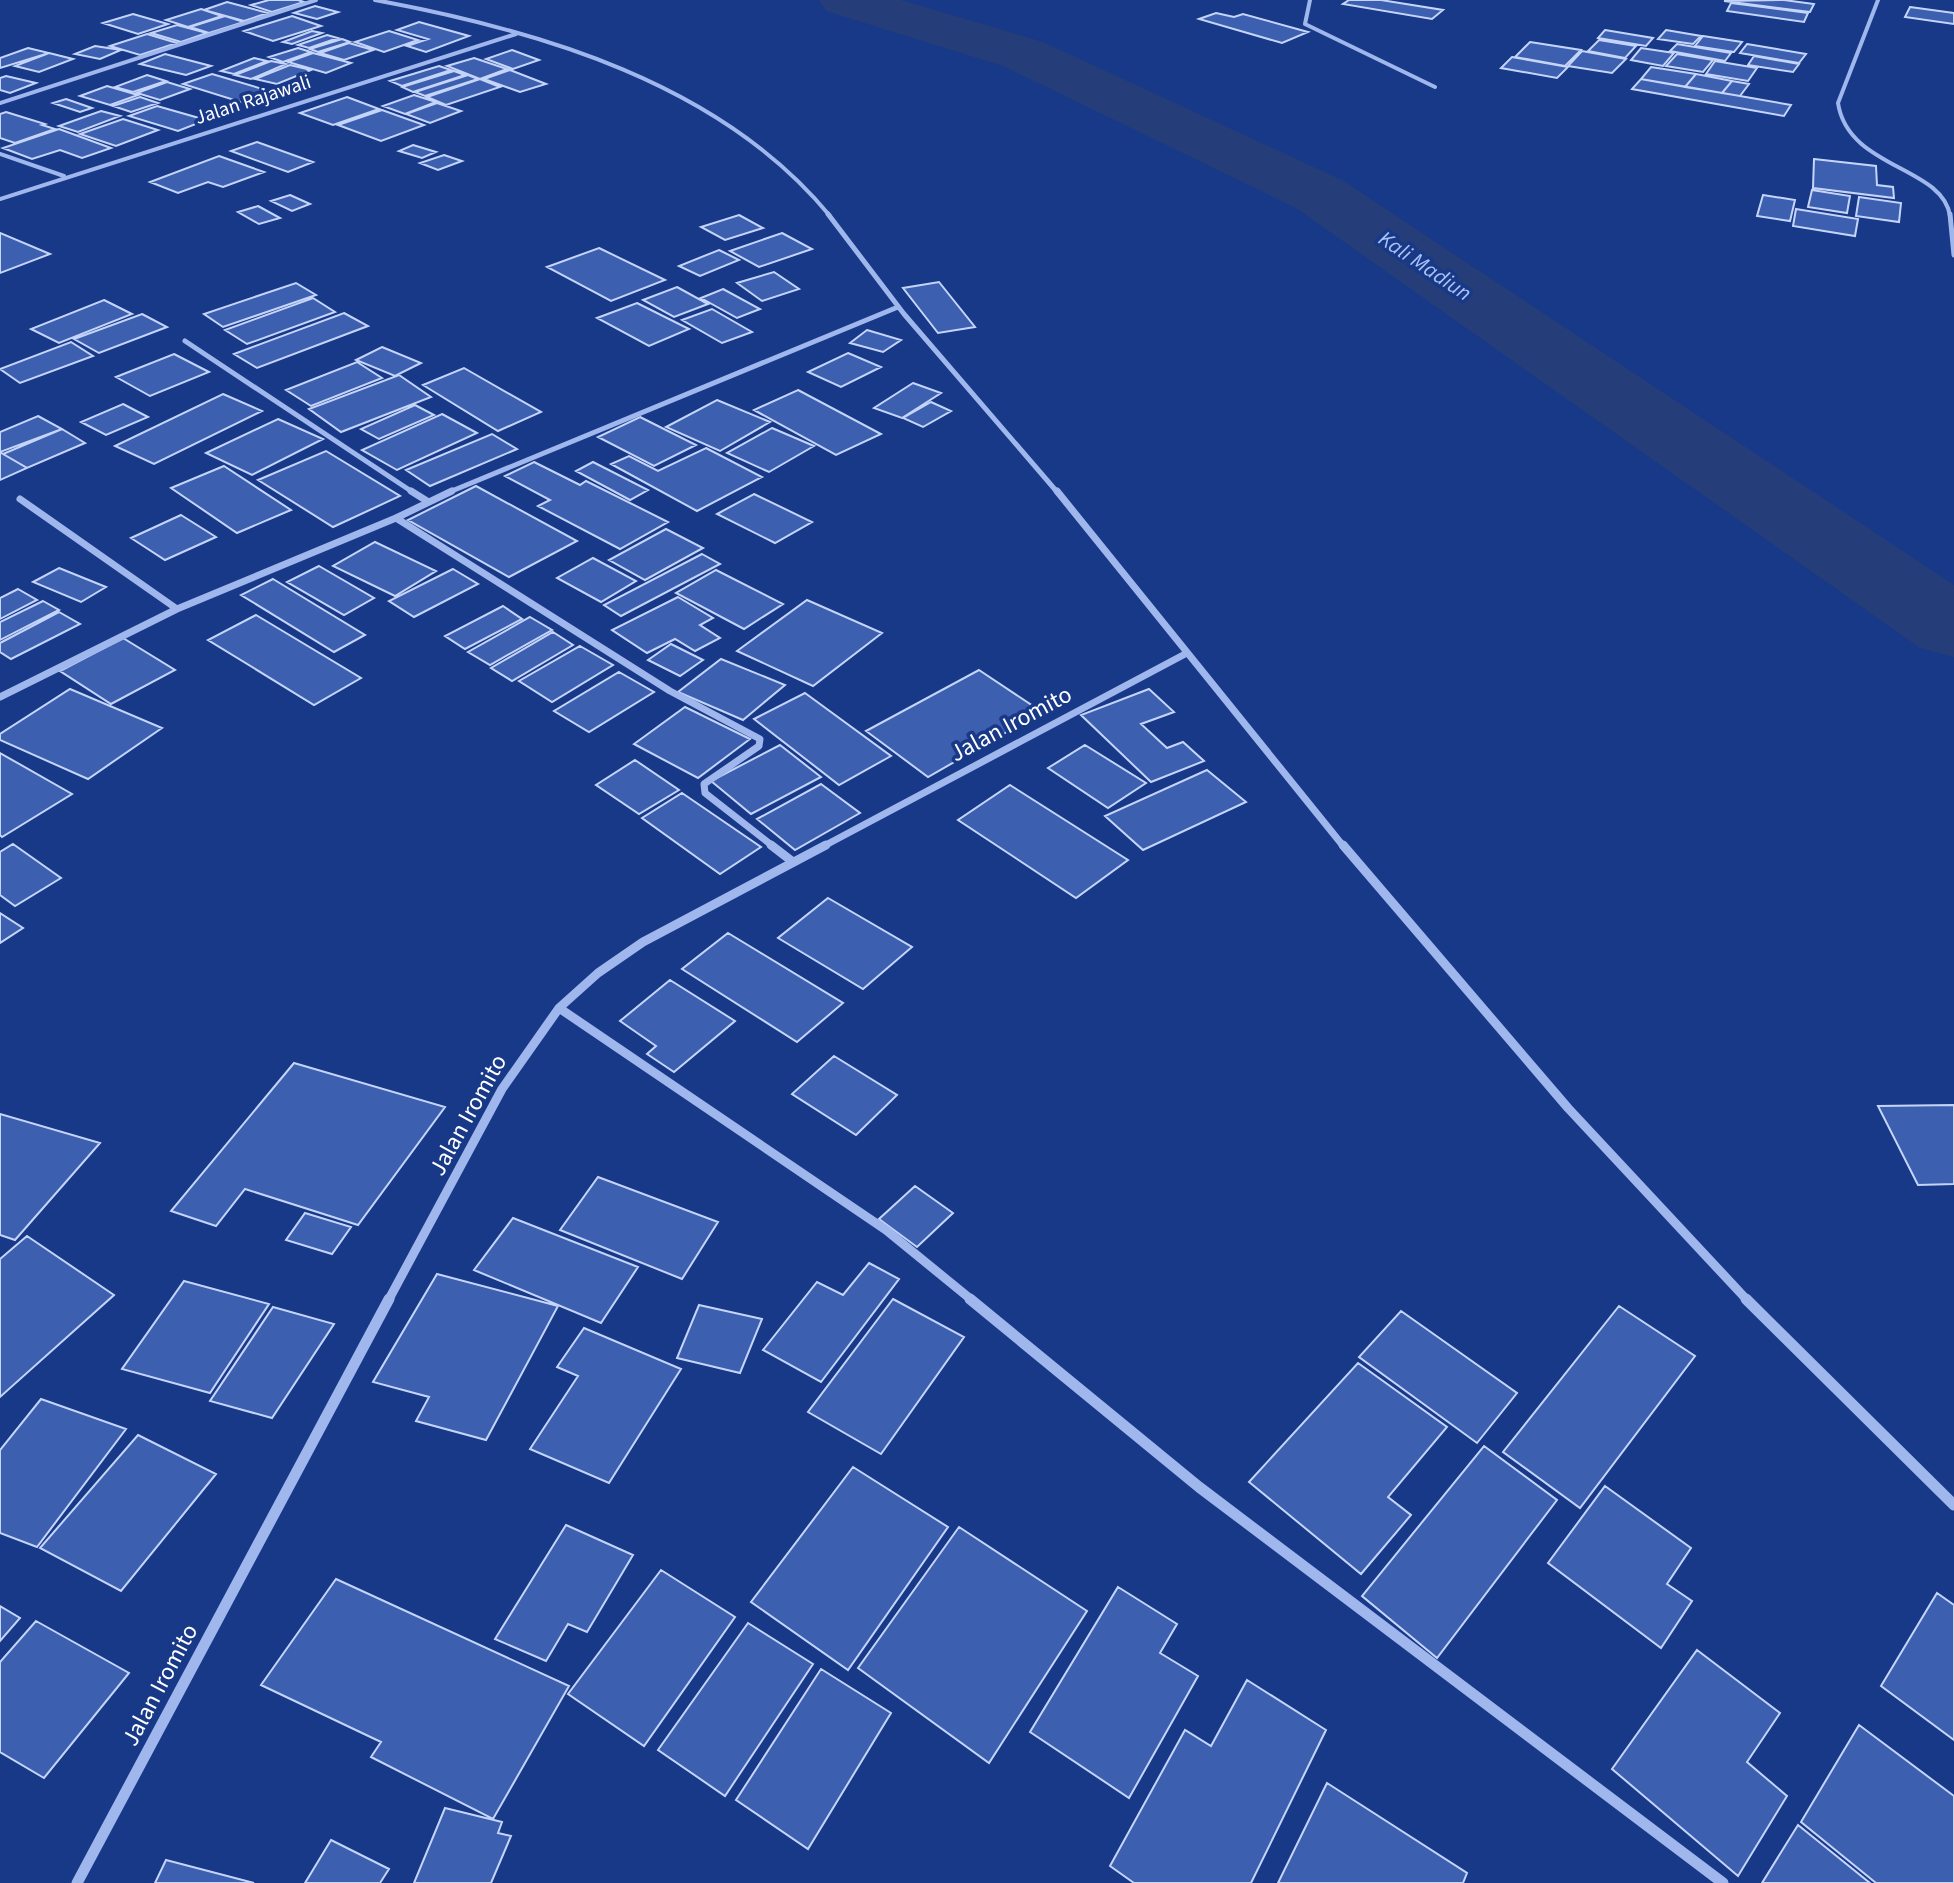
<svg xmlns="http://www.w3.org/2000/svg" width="1954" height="1883" font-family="'Source Sans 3',sans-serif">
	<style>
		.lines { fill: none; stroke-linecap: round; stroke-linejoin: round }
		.river { fill: #253e79; fill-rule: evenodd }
		.building { fill: #3c5faf; stroke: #c5d5fa; stroke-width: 2 }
		.minor-far4 { stroke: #9fb7ed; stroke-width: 4 }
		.minor-far3 { stroke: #9fb7ed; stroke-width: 5 }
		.minor-far2 { stroke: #9fb7ed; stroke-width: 7 }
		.minor-far1 { stroke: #9fb7ed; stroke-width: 9 }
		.minor { stroke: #9fb7ed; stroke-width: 11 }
		.labels { text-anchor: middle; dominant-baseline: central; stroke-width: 7; stroke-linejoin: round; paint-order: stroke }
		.far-street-label { font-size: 20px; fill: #fff; stroke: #183888 }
		.far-water-label { font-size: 22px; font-style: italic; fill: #aac2f5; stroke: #183888 }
		.street-label { font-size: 24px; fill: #fff; stroke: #183888 }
	</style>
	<rect width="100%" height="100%" fill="#183888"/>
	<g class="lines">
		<!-- river -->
		<path class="river" d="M819,0h82l142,42 299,138 612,405v72l-34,-9 -624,-440 -293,-142 -177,-55z"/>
	</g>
	<!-- building -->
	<path class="building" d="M269,0h29l6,2 -32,10 -21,-7z
		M1349,0h32l62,10 -11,9 -89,-15z
		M1784,0l30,4 -4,8 -86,-11z
		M227,2l41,11 -24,8 -40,-11z
		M1731,3l77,10 -4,9 -77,-11z
		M315,6l23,6 -21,7 -23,-6z
		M1910,7l44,6v11l-49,-7z
		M201,9l21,7 -34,11 -22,-7z
		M1216,13l18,4 9,-3 65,18 -26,11 -83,-24z
		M133,14l35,10 -30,10 -35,-11z
		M225,16l19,6 -35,11 -19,-6z
		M292,16l29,10 -48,15 -29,-10z
		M419,22l50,14 -43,16 -19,-6 21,-7 -31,-9z
		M177,25l30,8 -26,9 -30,-9z
		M1605,30l48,8 -7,8 -48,-8z
		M1666,30l35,6 -8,8 -35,-5z
		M312,31l10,2 -30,11 -9,-2z
		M389,31l29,9 -34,12 -29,-10z
		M147,34l30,9 -37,12 -30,-9z
		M327,35l11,3 -29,10 -11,-3z
		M1703,36l39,6 -8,10 -39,-6z
		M342,39l8,3 -32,10 -8,-3z
		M1599,40l37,6 -11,12 -37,-7z
		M1530,42l51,8 -16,16 -50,-9z
		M349,43l24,7 -29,10 -24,-7z
		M1677,44l54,9 -6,8 -55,-10z
		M1747,44l59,10 -7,9 -59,-10z
		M95,46l26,4 -21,9 -25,-5z
		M28,48l21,5 -49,15v-10z
		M298,48l13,4 -28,10 -14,-5z
		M1641,48l33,5 -11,13 -32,-6z
		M512,50l27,10 -26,9 -27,-10z
		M1582,51l44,8 -14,14 -44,-7z
		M49,53l24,6 -34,13 -24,-6z
		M313,53l38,10 -25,10 -38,-11z
		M165,54l46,12 -25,9 -46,-11z
		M1677,54l36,6 -10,12 -37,-6z
		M1754,56l45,8 -6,8 -45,-7z
		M1512,57l56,10 -11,11 -56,-10z
		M254,58l13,3 -33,13 -13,-3z
		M474,58l33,11 -27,10 -33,-13z
		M271,61l15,3 -35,15 -16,-4z
		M1715,61l42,7 -9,13 -42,-7z
		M290,65l21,5 -34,14 -22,-5z
		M439,66l12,4 -49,16 -12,-5z
		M1651,67l45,7 -11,13 -44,-8z
		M510,70l36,14 -26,8 -36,-13z
		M454,71l11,4 -52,17 -11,-5z
		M212,74l64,19 -29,11 -64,-20z
		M1696,74l36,7 -10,12 -37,-6z
		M147,75l19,6 -33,11 -18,-5z
		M468,75l10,4 -53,17 -10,-4z
		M6,76l30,7 -26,10 -10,-3v-12z
		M480,79l20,8 -54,18 -19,-8z
		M1641,79l99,17 51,9 -7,11 -152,-27z
		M1732,81l17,3 -9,12 -18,-3z
		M167,82l23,7 -30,11 -23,-7z
		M107,86l31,9 -28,10 -30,-9z
		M414,95l22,7 -31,12 -22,-8z
		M140,97l18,6 -27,9 -18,-6z
		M347,97l32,12 -46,16 -33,-12z
		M66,99l26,9 -12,4 -27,-9z
		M437,103l24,8 -31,12 -24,-9z
		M157,106l49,14 -28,11 -49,-15z
		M382,110l42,15 -43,16 -43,-16z
		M101,111l19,5 -42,16 -19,-6z
		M6,112l39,12 -3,1 13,4 -40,14 -15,-5v-24z
		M123,119l35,11 -42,16 -36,-12z
		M59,129l52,19 -29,10 -22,-8 -28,9 -29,-11z
		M257,142l56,20 -25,10 -57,-21z
		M413,145l23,7 -14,6 -23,-7z
		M444,155l18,6 -24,9 -18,-7z
		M219,156l45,16 -41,15 -15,-5 -30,11 -28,-11z
		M1814,159l62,7 1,19 16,2 1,11 -81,-10z
		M1812,190l38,6 -3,17 -39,-6z
		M290,195l20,9 -18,7 -21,-10z
		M1763,195l32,5 -5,21 -33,-5z
		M1859,197l42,6 -2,19 -43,-6z
		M258,206l22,12 -21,6 -21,-12z
		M1796,209l62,10 -3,17 -62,-10z
		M739,215l24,13 -38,12 -24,-13z
		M0,233l50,21 -50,19z
		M782,233l30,16 -53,18 -29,-16z
		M599,248l66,32 -54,21 -64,-34z
		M719,250l20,10 -39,16 -21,-10z
		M774,272l25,17 -37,12 -25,-18z
		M939,282l36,45 -37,6 -35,-45z
		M296,283l20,12 -93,32 -19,-13z
		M677,287l31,17 -34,13 -31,-17z
		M723,289l37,20 -23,9 -36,-20z
		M313,298l22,14 -88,32 -22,-14z
		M104,300l28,14 -73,29 -28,-14z
		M637,303l52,26 -40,17 -52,-28z
		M712,309l40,23 -30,11 -40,-23z
		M344,313l24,13 -111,42 -23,-14z
		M142,314l25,13 -68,26 -25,-14z
		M867,330l34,10 -18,12 -33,-9z
		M71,342l22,14 -73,27 -20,-14z
		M382,347l39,16 -26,13 -39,-16z
		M848,353l33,14 -40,20 -33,-15z
		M174,354l35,18 -59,24 -34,-19z
		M357,362l25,16 -71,28 -25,-16z
		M464,368l77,44 -43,19 -75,-46z
		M399,375l32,22 -90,35 -32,-23z
		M913,383l28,10 -39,25 -28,-10z
		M798,390l83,44 -45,21 -82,-45z
		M223,394l39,17 -108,53 -39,-18z
		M717,400l53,22 -50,29 -54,-24z
		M931,402l20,9 -28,16 -20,-9z
		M123,404l25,13 -42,18 -25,-13z
		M415,405l19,10 -55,24 -18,-10z
		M442,414l35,19 -80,37 -35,-20z
		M38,416l24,13 -62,23v-20z
		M640,417l56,28 -42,21 -56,-29z
		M278,419l45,20 -71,36 -46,-22z
		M772,428l42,18 -45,26 -42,-19z
		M62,429l23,14 -58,25 -24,-14z
		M492,434l25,15 -87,37 -24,-16z
		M706,448l56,29 -65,34 -86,-47 18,-8 29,15z
		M326,451l74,45 -67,31 -75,-47z
		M0,452l3,2 24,14 -27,12z
		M534,462l46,23 6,-4 82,41 -48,27 -82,-43 12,-6 -45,-24z
		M593,462l55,28 -18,10 -54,-29z
		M224,466l67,44 -54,23 -66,-45z
		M476,486l101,55 -68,36 -101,-57z
		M754,494l58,28 -37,21 -58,-29z
		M181,515l35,22 -51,23 -34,-22z
		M666,529l37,19 -58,32 -36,-20z
		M375,542l61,29 -41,25 -62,-30z
		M702,554l18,10 -99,52 -17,-11z
		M593,558l43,23 -35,21 -44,-24z
		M319,566l55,32 -30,17 -57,-33z
		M59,568l47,19 -25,15 -48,-20z
		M453,569l25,15 -64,33 -25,-16z
		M716,570l67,34 -39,25 -68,-36z
		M273,579l92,56 -31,17 -93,-57z
		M18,589l19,11 -37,19v-21z
		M678,597l35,21 -13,7 20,13 -25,13 -20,-12 -28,14 -35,-23z
		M807,600l75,33 -69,53 -76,-35z
		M43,601l16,9 -59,30v-18z
		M503,606l19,13 -57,30 -20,-13z
		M59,612l21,12 -69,35 -11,-7v-9z
		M256,615l105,63 -47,27 -106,-65z
		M530,617l22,13 -62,35 -22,-13z
		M553,632l20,13 -61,36 -21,-13z
		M123,638l52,32 -64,34 -51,-33z
		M671,644l32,16 -23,16 -32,-16z
		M580,646l33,19 -61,37 -33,-21z
		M721,659l64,26 -42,35 -65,-28z
		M979,670l63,42 -114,65 -62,-46z
		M619,672l35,20 -65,40 -35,-21z
		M70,689l92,39 -74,51 -88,-39v-6z
		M1149,689l25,23 -33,12 26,24 16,-6 21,19 -53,21 -70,-67z
		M805,693l86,63 -52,29 -85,-66z
		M685,707l65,32 -52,39 -64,-34z
		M780,745l41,32 -70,37 -40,-33z
		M1085,745l61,38 -38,25 -60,-40z
		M0,753l72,41 -70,43 -2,-2z
		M635,760l44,30 -40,24 -43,-29z
		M1207,770l39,32 -103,48 -38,-34z
		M821,784l39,29 -65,37 -38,-31z
		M1010,785l118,75 -52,38 -118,-78z
		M682,793l79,54 -41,27 -78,-56z
		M13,844l48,34 -46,28 -15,-11v-43z
		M828,898l84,49 -49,42 -85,-51z
		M0,913l23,15 -23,15z
		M728,933l115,70 -46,39 -115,-73z
		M670,980l65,41 -61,51 -27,-18 9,-8 -36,-25z
		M834,1056l63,39 -41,40 -64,-41z
		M294,1063l151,44 -87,118 -113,-36 -29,37 -45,-15z
		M1954,1105v79l-36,1 -40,-79z
		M0,1114l100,29 -85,97 -15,-5z
		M598,1177l120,45 -36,57 -122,-49z
		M915,1186l38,27 -36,34 -38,-28z
		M305,1213l46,14 -19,27 -46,-14z
		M513,1218l125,49 -37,56 -127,-53z
		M27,1236l87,59 -114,102v-138z
		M869,1263l30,16 -78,103 -58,-32 54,-68 26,13z
		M437,1274l121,32 -72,134 -70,-19 13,-24 -56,-15z
		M184,1281l85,23 -59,89 -88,-24z
		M893,1299l71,38 -83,117 -73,-42z
		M699,1305l63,14 -22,54 -63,-15z
		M1619,1306l76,50 -115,152 -77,-56z
		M273,1307l61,17 -62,94 -62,-17z
		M1401,1311l116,82 -40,50 -118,-86z
		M584,1328l97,41 -72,114 -79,-34 48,-73 -21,-9z
		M1358,1363l89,64 -59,70 23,18 -50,59 -112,-92z
		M41,1399l85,30 -89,118 -37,-14v-83z
		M138,1435l78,39 -95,117 -81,-43z
		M1484,1446l73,54 -120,158 -75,-62z
		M853,1467l95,60 -100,143 -97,-68z
		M1605,1486l86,62 -24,36 25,17 -31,47 -113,-85z
		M566,1525l67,30 -46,77 -19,-8 -22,37 -51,-22z
		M959,1527l128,84 -98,152 -131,-95z
		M661,1570l74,47 -91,129 -76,-52z
		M336,1579l233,107 -76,133 -122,-62 10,-15 -120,-57z
		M1118,1587l59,37 -17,29 38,23 -69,122 -99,-66z
		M1937,1593l17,12v135l-73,-54z
		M0,1606l20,12 -20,23z
		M36,1621l93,52 -85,105 -44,-26v-90z
		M748,1623l65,41 -88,132 -67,-46z
		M1697,1650l83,63 -33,49 40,34 -49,80 -126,-107z
		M821,1669l70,44 -83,136 -72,-49z
		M1247,1680l79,50 -75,153h-117l-24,-17 75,-136 26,16z
		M1859,1725l95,71v87h-78l-75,-61z
		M1327,1783l140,90 -4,10h-185z
		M445,1808l57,14 -4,11 13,3 -20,47h-77z
		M1798,1825l72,58h-108z
		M331,1840l58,29 -9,14h-75z
		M166,1860l88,23h-99z"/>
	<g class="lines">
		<!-- minor-far4 -->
		<path class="minor-far4" d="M375,0c163,30 346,83 455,216
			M1310,0l-5,24 130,63
			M1878,0l-40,103c10,66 105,63 112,113
			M0,103l316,-103
			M0,154l64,22
			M0,199l516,-165"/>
		<!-- minor-far3 -->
		<path class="minor-far3" d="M828,214l76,100 154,179
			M1950,214l4,41
			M185,341l229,152
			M447,493l451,-186"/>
		<!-- minor-far2 -->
		<path class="minor-far2" d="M411,491l16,10
			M1057,491l287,356
			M20,499l157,110
			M396,518l274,173 90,48 -1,7 -55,38 1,9 69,54
			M0,697l177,-88 219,-91 56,-27
			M822,847l365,-194"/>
		<!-- minor-far1 -->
		<path class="minor-far1" d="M771,845l22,17
			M1343,845l225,263 180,193
			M559,1008l327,222 87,71
			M388,1301l114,-212 57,-81 39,-35 45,-31 183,-97"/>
		<!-- minor -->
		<path class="minor" d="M970,1299l229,188 524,396
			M1746,1299l208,206
			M77,1883l312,-584"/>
	</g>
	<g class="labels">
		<!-- far-street labels -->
		<g class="far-street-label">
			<text transform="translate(253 100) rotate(-18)">Jalan Rajawali</text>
		</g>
		<!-- far-water labels -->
		<g class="far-water-label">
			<text transform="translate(1425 266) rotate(34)">Kali Madiun</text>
		</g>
		<!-- street labels -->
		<g class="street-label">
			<text transform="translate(1011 724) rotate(-28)">Jalan Iromito</text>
			<text transform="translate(468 1115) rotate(-61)">Jalan Iromito</text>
			<text transform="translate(160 1685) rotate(-62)">Jalan Iromito</text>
		</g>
	</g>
</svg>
